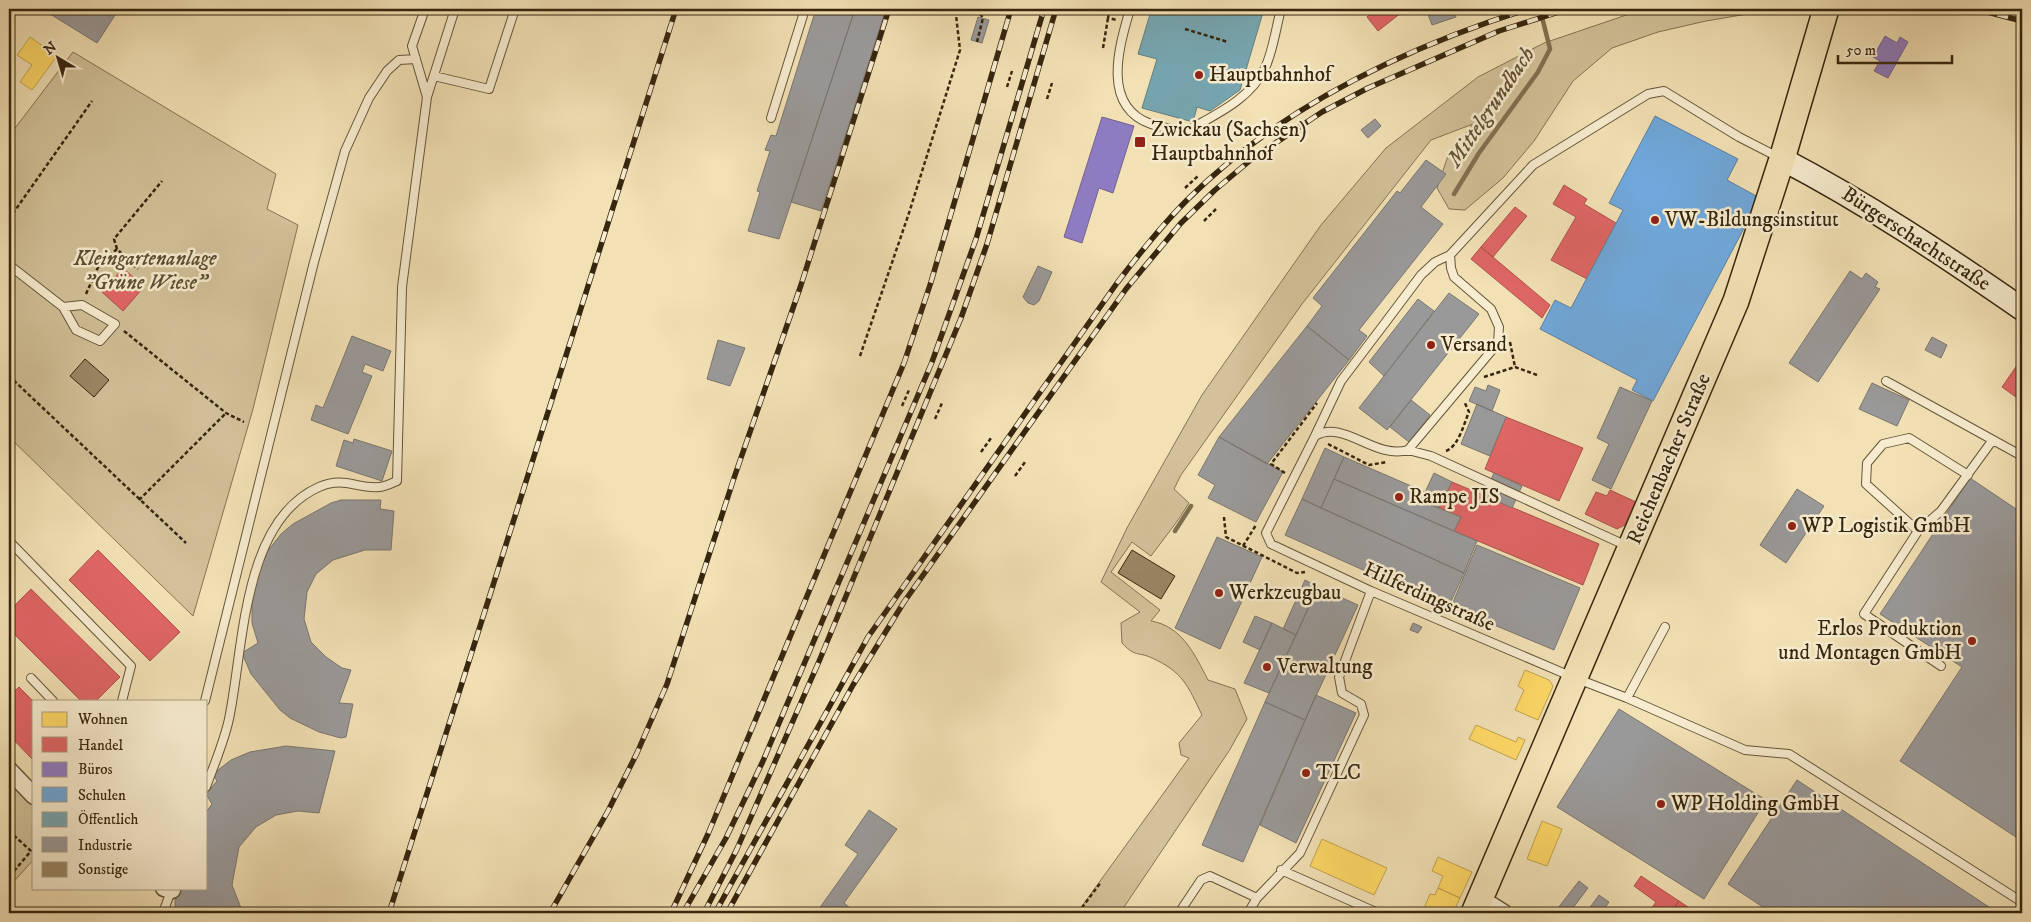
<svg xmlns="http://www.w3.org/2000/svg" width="2031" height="922" font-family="'IM FELL DW Pica',serif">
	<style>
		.green { fill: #d2c199; stroke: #847454 }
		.homes { fill: #ffd966; stroke: #c3a34c }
		.shops { fill: #e06666; stroke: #ad534c }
		.offices { fill: #8e7cc3; stroke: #74628d }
		.schools { fill: #6fa8dc; stroke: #5e819e }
		.public { fill: #76a5af; stroke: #637f7f }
		.industry { fill: #999; stroke: #7b766f }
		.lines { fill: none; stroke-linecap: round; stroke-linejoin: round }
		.stream { stroke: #807050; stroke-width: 4.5 }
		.building { fill: #988765; stroke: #36260e }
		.lane-casing { stroke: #655538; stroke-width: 10 }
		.street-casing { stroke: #655538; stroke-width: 19 }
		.secondary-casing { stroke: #36260e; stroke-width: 25 }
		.primary-casing { stroke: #36260e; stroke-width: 28 }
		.path { stroke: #36260e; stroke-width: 2.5; stroke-dasharray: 4 2.5; stroke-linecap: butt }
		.lane { stroke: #f7eccf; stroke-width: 8 }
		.street { stroke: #f7eccf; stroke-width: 16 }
		.secondary { stroke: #f7eccf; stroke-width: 22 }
		.primary { stroke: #f2e1b5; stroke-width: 25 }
		.rail-casing { stroke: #36260e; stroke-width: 5.5 }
		.rail { stroke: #f7eccf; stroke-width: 4; stroke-dasharray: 11; stroke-linecap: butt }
		.poi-dot { fill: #8f2418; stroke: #f7eccf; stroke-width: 2 }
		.labels { text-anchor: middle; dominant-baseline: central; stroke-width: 5; stroke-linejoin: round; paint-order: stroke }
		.poi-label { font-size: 21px; fill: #36260e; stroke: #f7eccf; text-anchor: start }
		.street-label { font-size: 21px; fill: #36260e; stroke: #f7eccf }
		.park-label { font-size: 21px; font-style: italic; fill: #5d4d31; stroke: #f7eccf }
		.water-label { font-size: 22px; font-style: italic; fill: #615134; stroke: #f7eccf }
	</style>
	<rect width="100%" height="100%" fill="#f2e1b5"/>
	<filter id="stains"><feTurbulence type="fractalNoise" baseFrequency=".004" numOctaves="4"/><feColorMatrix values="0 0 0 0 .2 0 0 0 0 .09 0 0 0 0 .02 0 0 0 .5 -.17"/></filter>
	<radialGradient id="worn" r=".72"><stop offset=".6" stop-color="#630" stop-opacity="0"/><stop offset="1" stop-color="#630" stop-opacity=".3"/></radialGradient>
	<!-- green -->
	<path class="green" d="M1644,9h160l1,2 -7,3 -39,-2 -53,9 -48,11 -46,16 -39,33 -39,60 -31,37 -38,32 -16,-1 -12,-21 12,-35 24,-29 -42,16 -129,164 -121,171 -7,14 15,14c-11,19 -25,35 -38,53l-19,-14 -21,30 49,38 -9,11c31,5 44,34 57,59l27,9 12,30 -18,32 -109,162h-43l112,-155 -8,-3 -2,-12 23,-28c-14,-29 -19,-43 -50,-57 -15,-7 -16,0 -30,-15l-1,-20 19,-11 -39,-30 26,-54 75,-133 119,-170 65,-77 92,-71 66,-34z
		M73,52l203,122 -9,35 31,16 -45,184 -60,207 -184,-179v-301z
		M9,776l25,27v56l-25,28z"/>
	<!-- homes -->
	<path class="homes" d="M30,37l27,19 -25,34 -12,-8 12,-17 -15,-10z
		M1525,670l24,10 4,6 -15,34 -23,-10 9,-20 -6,-4z
		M1476,725l40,17 2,-5 7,3 -9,20 -47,-21z
		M1542,821l20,8 -15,37 -20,-7z
		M1322,839l65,29 -13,27 -64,-29z
		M1438,857l34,15 -12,26 -22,-10 5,-12 -11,-5z
		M1438,888l22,10 -7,15h-31l8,-19 5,1z"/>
	<!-- shops -->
	<path class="shops" d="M1376,9h30l-28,22 -11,-14z
		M1564,185l23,14 -3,5 32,19 -29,56 -36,-19 25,-43 -23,-13z
		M1515,207l12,9 -34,41 -12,-10z
		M1481,247l69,58 -8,13 -71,-59z
		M123,268l21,19 -21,24 -21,-19z
		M2022,358v39l-2,3 -18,-13z
		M1506,417l77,31 -24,53 -74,-32z
		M1452,482l147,62 -16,41 -129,-54 7,-14 -22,-9z
		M1610,490l26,12 -11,23 -8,4 -32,-15 11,-22 11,4z
		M98,550l82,82 -30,29 -81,-81z
		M31,589l89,88 -24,24h-15l-72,-72v-18z
		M19,687l15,15v59l-25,-26v-39z
		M1641,876l38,25 -8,12h-23l8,-11 -22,-16z
		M1679,901l18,12h-26z"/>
	<!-- offices -->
	<path class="offices" d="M1885,36l12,7 3,-6 8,5 -20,36 -14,-7 6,-10 -7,-4z
		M1102,117l32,9 -21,67 -14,-5 -17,55 -18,-6z"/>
	<!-- schools -->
	<path class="schools" d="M1655,116l83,43 -11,21 33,18 -107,203 -21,-11 5,-10 -97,-51 15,-29 16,8 52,-98 -14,-7z"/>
	<!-- public -->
	<path class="public" d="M1136,9h128l-24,81 -30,21 -13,-4 -4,15 -51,-14 15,-49 -19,-5 12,-40z"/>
	<!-- industry -->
	<path class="industry" d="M42,9h77l-22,34z
		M816,9h39l-76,230 -31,-8 12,-39 -3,-1 13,-40 -5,-1 6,-15 5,1z
		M855,9h31l-65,202 -30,-9z
		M1426,9h27l3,8 -24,8z
		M978,17l11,3 -7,23 -11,-3z
		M1375,119l6,7 -13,12 -7,-8z
		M1426,160l20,14 -25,33 22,17 -84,106 8,6 -18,24 -42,-34 15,-20 -9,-8 84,-107 3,2z
		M1038,266l14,6 -13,29 -5,4 -6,-2 -5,-6z
		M1850,271l12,8 4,-6 12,9 -3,5 5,2 -62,93 -29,-19z
		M1449,293l30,21 -92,116 -28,-22z
		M1418,299l16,12 -50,65 -15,-14z
		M1307,326l42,34 -82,104 -48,-27z
		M352,336l39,15 -8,20 -18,-7 -3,8 10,4 -24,58 -37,-14 5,-15 7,3z
		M1932,337l15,8 -6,13 -16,-8z
		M718,340l27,8 -15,38 -23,-7z
		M1872,383l37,17 -12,26 -38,-17z
		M1488,385l12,5 -8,21 -23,-10 6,-14 11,4z
		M1620,387l32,14 -41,88 -19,-9 17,-36 -12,-6z
		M1411,400l19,15 -21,27 -19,-15z
		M1477,404l29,13 -16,39 -29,-12z
		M1219,437l64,35 -27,50 -48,-24 7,-13 -17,-10z
		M354,439l38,12 -10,30 -46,-15 8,-26 9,3z
		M1325,448l19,9 -23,51 -19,-9z
		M1344,457l81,35 -4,9 40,16 -7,14 -120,-52z
		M1434,473l18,9 -13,26 -18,-7z
		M1494,473l28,13 -10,22 -28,-13z
		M1970,478l52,35v328l-122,-80 62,-94 -82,-53z
		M1334,479l143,62 -13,32 -143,-65z
		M1797,489l27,17 -38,57 -26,-18z
		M1302,499l162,74 -16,35 -163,-73z
		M341,500h40l-1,9 14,2 -3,39h-26l-32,10 -17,14 -9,18 -3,27 7,23 15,15 16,11 9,2 -12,33 14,1 -7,33 -5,1 -22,-6 -29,-14 -10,-8 -29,-36 -9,-21 16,-10 -6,-20v-20l4,-24 10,-26 15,-19 12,-10 38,-21z
		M1217,537l45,20 -42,92 -45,-21z
		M1477,545l103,43 -26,62 -103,-43z
		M1305,580l13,7 -22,48 -13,-6z
		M1318,587l40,18 -53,115 -40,-18z
		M1255,616l17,7 -12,27 -17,-8z
		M1272,623l24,12 -27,58 -25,-10z
		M1413,623l9,4 -4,6 -8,-3z
		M1316,695l40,18 -60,130 -36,-18z
		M1265,702l40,18 -62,142 -41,-17z
		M1619,709l147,91 -62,99 -147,-92z
		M286,746l49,5 -16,62 -21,-2 -22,4 -20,12 -17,20 -7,38 11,28h-68v-25h31v-76l6,-8 -6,-10 11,-13 -4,-7 18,-14 19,-8z
		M1797,780l201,133h-226l-44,-29z
		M869,810l28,19 -53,74 7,6 -3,4h-32l42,-59 -13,-9z
		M1579,881l9,7 -19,25h-15z
		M1599,895l10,7 -8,11h-15z"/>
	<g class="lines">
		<!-- stream -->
		<path class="stream" d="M1454,194l25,-41 59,-81 12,-23 -10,-40
			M1175,531l16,-25"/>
	</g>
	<!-- building -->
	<path class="building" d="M85,359l24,21 -15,17 -24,-21z
		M1132,550l43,26 -14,23 -43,-26z"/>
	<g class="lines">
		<!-- lane casing -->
		<g class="lane-casing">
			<path id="lane" d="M1130,9c-11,38 -29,97 21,115 11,4 23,5 34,8 29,-17 65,-32 80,-64 8,-17 11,-40 16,-59
				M434,76l55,13 26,-80
				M427,97l28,-88
				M771,118l34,-109
				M1780,158l-41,-21 -75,-46 -16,3 -115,71 -83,90 1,13 3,9 37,32 8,18 -1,16 -90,107c-33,10 -64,-31 -93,-14l-49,97 5,11 100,47 204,87 52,20 118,52 44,4 233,148
				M9,265l54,42 13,23 24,11 15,-17 -33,-19 -19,2
				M1886,381l136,75
				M2021,413l1,1
				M1315,436l26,-55 44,-58 36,-48 14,-13 15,-7
				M1408,450l23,6 196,90
				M1918,531l-52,-47 1,-21 16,-19 26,-6 59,37
				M9,541l122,125 -9,35
				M1941,666l-77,-52 54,-83 23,-20 51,-70
				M31,678l22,23
				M1627,698l38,-71
				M205,701l109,-439 31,-111 24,-53 18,-27 12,-11 17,-1
				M206,787c8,-22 18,-45 23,-68 15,-72 13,-198 90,-232 25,-11 38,2 60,0 6,0 13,-4 18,-6l5,-194 25,-190 -15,-51 13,-37
				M1281,870l97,43
				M163,913l9,-25
				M1179,913l22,-33 9,-4 47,22
				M1248,913l9,-15 43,-45 64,-138 -3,-11 -19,-11 -3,-16 32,-86"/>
		</g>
		<!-- street casing -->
		<g class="street-casing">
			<path id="street" d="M9,770l25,26
				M164,888l8,2
				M1480,898l24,15"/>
		</g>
		<!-- secondary casing -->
		<g class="secondary-casing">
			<path id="secondary" d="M1782,159c84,44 162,96 240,150"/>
		</g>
		<!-- primary casing -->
		<g class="primary-casing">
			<path id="primary" d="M1474,913l262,-612 46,-142 44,-150"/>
		</g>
		<!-- path -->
		<path class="path" d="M1110,9l-2,9 9,2
			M1185,29l43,13
			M977,42l6,-24 -6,-9
			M1103,48l5,-30
			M1007,87l5,-16
			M1047,99l5,-16
			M1185,188l13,-12
			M9,219l83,-118
			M1204,221l12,-12
			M117,249l-3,-10 48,-58
			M86,294l13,-29 18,-16 21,20
			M124,331l102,82 18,9
			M1510,342l5,25
			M860,356l49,-143 51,-163 -4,-35 2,-6
			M9,376l177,167
			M1484,377l31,-10 22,8
			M902,406l7,-16
			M935,419l7,-16
			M1328,444l41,21 18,-3
			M1446,451c13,-5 18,-28 23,-39l-5,-11
			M981,452l10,-14
			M1285,473l-14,-9 46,-61
			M1015,476l10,-14
			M139,500l87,-87
			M1224,517l2,20 71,36 8,-1
			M1243,546l13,-21
			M9,831l22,20 -22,26
			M1078,913l23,-31"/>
		<!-- lane -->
		<use href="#lane" class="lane"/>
		<!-- street -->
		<use href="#street" class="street"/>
		<!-- secondary -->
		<use href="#secondary" class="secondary"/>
		<!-- primary -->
		<use href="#primary" class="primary"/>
		<!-- rail casing -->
		<g class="rail-casing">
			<path id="rail" d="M1976,9l46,12
				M2016,9l6,1
				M389,913l287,-904
				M550,913l58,-102 29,-58 30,-69 67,-206 67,-193 88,-276
				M671,913l37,-79 196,-471 27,-81 80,-273
				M683,913l43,-75 37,-77 169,-399 44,-123 68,-230
				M704,913l33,-64 83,-190 141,-341 26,-74 69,-235
				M715,913l153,-276 249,-354c22,-29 45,-58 71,-84 93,-92 216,-151 340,-190
				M727,913l126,-228 51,-83 222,-313 55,-66 34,-33 38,-32 69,-46 46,-24 131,-57 69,-22"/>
		</g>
		<!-- rail -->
		<use href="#rail" class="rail"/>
	</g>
	<!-- markers -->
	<g class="poi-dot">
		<circle cx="1199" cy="75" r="5"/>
		<rect x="1134" y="136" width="12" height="12" rx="2.5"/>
		<circle cx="1655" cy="220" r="5"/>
		<circle cx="1431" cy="345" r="5"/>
		<circle cx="1399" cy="497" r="5"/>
		<circle cx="1792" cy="526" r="5"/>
		<circle cx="1219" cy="593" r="5"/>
		<circle cx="1972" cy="641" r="5"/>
		<circle cx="1267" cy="667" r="5"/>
		<circle cx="1306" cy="773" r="5"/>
		<circle cx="1661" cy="804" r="5"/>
	</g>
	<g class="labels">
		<!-- poi labels -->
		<g class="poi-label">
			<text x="1209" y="75">Hauptbahnhof</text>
			<text x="1151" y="130">Zwickau (Sachsen)<tspan x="1151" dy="24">Hauptbahnhof</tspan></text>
			<text x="1665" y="220">VW-Bildungsinstitut</text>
			<text x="1441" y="345">Versand</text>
			<text x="1409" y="497">Rampe JIS</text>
			<text x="1802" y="526">WP Logistik GmbH</text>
			<text x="1229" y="593">Werkzeugbau</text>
			<text x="1962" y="629" text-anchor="end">Erlos Produktion<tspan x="1962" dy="24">und Montagen GmbH</tspan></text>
			<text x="1277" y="667">Verwaltung</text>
			<text x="1316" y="773">TLC</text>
			<text x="1671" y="804">WP Holding GmbH</text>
		</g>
		<!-- street labels -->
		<g class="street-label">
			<text transform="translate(1916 239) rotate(33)">Bürgerschachtstraße</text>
			<text transform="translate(1669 459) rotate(-67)">Reichenbacher Straße</text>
			<text transform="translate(1429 597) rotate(24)">Hilferdingstraße</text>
		</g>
		<!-- park labels -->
		<g class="park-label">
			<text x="145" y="259">Kleingartenanlage<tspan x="145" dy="24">"Grüne Wiese"</tspan></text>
		</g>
		<!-- water labels -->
		<g class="water-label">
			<text transform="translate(1491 107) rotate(-56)">Mittelgrundbach</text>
		</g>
	</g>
	<!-- margin -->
	<rect width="2031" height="922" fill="none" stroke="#f2e1b5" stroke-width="30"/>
	<rect x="10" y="10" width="2011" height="902" fill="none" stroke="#36260e" stroke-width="2.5"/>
	<rect x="15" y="15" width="2001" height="892" fill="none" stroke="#36260e"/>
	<!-- legend -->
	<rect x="32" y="700" width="175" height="190" fill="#f7eccf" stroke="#aa9d82"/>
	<rect x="42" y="712" width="25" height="15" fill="#ffd966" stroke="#aa9d82"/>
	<text x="78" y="724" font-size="15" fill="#36260e">Wohnen</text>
	<rect x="42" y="737" width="25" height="15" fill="#e06666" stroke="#aa9d82"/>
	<text x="78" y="750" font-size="15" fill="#36260e">Handel</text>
	<rect x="42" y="762" width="25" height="15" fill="#8e7cc3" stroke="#aa9d82"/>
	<text x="78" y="774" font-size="15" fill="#36260e">Büros</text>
	<rect x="42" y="787" width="25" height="15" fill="#6fa8dc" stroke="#aa9d82"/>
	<text x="78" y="800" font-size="15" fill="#36260e">Schulen</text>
	<rect x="42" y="812" width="25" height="15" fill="#76a5af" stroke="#aa9d82"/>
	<text x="78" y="824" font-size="15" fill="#36260e">Öffentlich</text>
	<rect x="42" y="837" width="25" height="15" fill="#999999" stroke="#aa9d82"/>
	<text x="78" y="850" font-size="15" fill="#36260e">Industrie</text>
	<rect x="42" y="862" width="25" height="15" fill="#988765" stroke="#aa9d82"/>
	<text x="78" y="874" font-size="15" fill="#36260e">Sonstige</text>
	<!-- north arrow -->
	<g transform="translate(58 58) rotate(322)" stroke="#f7eccf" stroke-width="4" paint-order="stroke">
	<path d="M0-4L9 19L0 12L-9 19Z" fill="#36260e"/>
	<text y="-8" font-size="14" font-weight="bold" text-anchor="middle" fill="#36260e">N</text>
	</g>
	<!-- scale -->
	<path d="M1838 55v8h114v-8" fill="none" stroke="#36260e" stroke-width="2.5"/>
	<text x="1846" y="55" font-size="15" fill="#36260e" stroke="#f7eccf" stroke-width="4" paint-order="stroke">50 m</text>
	<rect width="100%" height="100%" filter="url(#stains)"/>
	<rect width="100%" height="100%" fill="url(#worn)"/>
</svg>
